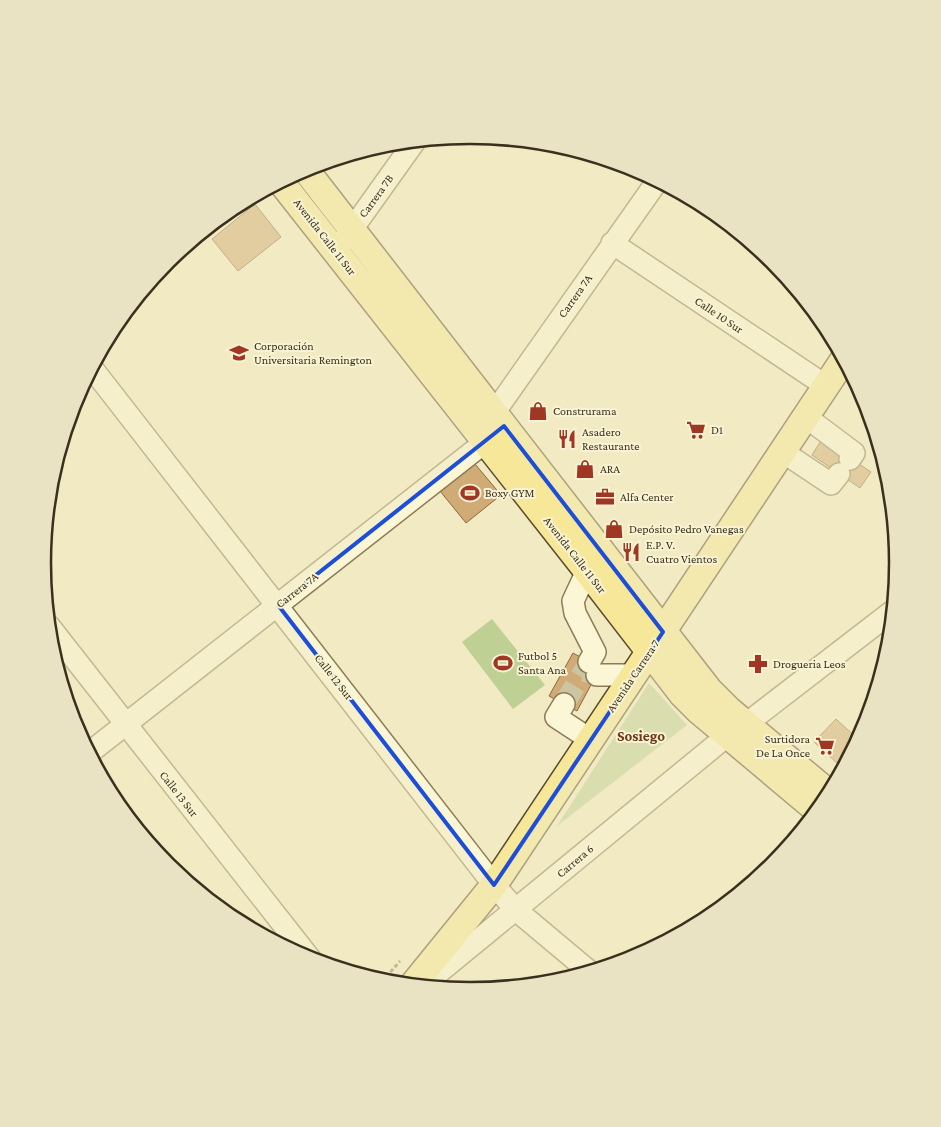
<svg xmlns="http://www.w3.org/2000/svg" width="941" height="1127" font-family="'Crimson Pro',serif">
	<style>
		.green { fill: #bfd095 }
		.building { fill: #d1ab76; stroke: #8d693c }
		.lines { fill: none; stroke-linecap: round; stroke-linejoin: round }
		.minor-tunnel { stroke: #cdc5a1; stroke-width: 21; stroke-dasharray: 21 11; stroke-linecap: butt }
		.minor-casing { stroke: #8c7c58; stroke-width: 24 }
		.major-casing { stroke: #59492d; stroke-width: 29 }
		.path { stroke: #8c7c58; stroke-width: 3; stroke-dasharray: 4 2.5; stroke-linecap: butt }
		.minor { stroke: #fbf6d6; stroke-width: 21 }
		.major { stroke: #f6e898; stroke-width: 26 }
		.marked { fill: none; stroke: #1d4ed8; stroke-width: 4; stroke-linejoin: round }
		.labels { text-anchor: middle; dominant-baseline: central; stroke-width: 4; stroke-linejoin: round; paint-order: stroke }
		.street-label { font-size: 12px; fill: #3b301d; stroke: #f8f3d2 }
		.poi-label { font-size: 12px; fill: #3b301d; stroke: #f8f3d2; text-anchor: start }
		.quarter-label { font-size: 15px; font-weight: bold; fill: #6a381a; stroke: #f8f3d2 }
		.rim { fill: none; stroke: #3b301d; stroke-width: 2.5 }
	</style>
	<rect width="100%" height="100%" fill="#f1eac2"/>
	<!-- green -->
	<path class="green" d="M492,619l53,66 -32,24 -51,-67z
		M649,683l38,42 -130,101z"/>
	<!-- building -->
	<path class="building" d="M255,204l26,33 -43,34 -26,-32z
		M822,439l49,33 -11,16 -48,-33z
		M475,464l26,31 -35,28 -26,-32z
		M573,653l27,15 -23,43 -28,-15z
		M836,719l23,21 -21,24 -24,-22z
		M857,743l-13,26 -6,-5z"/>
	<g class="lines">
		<!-- minor-tunnel -->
		<path class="minor-tunnel" d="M564,704l20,-33 13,4"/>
		<!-- minor casing -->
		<g class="minor-casing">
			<path id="minor" d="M343,242l72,-101
				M612,243l214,143
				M92,368l402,517 22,25 74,62
				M494,413l164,-233
				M806,417l48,36 -4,6
				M783,452l48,32 8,-10
				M587,571l-14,30 2,12 20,39 -6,10
				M49,626l262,334
				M597,675h37
				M564,704l-8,13 35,23
				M746,724l148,-114
				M89,753l409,-321
				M421,987l307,-252"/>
		</g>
		<!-- major casing -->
		<g class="major-casing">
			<path id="major" d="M305,169l404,521 20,20 101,84
				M281,182l306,389 95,123 17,17 119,100
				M412,986l82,-101 350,-526"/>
		</g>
		<!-- path -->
		<path class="path" d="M382,982l18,-21"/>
		<!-- minor -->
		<use href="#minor" class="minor"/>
		<!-- major -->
		<use href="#major" class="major"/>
	</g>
	<!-- marked area -->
	<path d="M0 0H941V1127H0ZM504,426l159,206 -169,253 -216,-280z" fill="#f1eac2" fill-opacity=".55" fill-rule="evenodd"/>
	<path class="marked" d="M504,426l159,206 -169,253 -216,-280z"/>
	<!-- icons -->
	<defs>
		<g id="university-bare" transform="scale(1.5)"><path d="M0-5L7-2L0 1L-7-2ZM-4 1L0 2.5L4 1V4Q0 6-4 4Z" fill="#9f3724" stroke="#f8f3d2" stroke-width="2.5" paint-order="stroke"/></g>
		<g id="shop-bare" transform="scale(1.5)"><path d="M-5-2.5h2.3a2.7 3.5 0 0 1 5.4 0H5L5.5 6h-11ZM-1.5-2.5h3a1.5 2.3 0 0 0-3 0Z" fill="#9f3724" stroke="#f8f3d2" stroke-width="2.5" paint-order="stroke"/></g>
		<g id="supermarket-bare" transform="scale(1.5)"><path d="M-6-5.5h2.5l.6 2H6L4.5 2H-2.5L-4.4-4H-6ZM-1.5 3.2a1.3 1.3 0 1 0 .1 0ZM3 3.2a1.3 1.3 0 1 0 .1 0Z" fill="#9f3724" stroke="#f8f3d2" stroke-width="2.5" paint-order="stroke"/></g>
		<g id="restaurant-bare" transform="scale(1.5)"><path d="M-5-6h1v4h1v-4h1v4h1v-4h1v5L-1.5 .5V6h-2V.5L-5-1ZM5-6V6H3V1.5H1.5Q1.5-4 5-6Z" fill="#9f3724" stroke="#f8f3d2" stroke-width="2.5" paint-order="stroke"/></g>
		<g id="stadium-bare" transform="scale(1.5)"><path d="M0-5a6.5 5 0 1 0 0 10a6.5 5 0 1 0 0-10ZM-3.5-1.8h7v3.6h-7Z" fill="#9f3724" stroke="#f8f3d2" stroke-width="2.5" paint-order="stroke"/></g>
		<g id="office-bare" transform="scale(1.5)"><path d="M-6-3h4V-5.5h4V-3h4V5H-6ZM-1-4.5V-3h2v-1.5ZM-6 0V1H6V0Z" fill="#9f3724" stroke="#f8f3d2" stroke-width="2.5" paint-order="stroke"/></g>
		<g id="pharmacy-bare" transform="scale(1.5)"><path d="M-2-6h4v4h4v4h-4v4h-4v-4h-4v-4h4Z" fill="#9f3724" stroke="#f8f3d2" stroke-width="2.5" paint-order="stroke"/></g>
	</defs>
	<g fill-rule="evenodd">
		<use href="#university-bare" x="239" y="353"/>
		<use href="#shop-bare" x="538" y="411"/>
		<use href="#supermarket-bare" x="696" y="430"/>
		<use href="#restaurant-bare" x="567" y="439"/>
		<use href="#shop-bare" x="585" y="469"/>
		<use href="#stadium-bare" x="470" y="493"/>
		<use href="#office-bare" x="605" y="497"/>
		<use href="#shop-bare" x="614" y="529"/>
		<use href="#restaurant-bare" x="631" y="552"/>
		<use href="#stadium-bare" x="503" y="663"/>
		<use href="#pharmacy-bare" x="758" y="664"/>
		<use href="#supermarket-bare" x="825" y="746"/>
	</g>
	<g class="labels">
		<!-- street labels -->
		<g class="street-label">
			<text transform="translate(376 196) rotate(-54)">Carrera 7B</text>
			<text transform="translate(325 237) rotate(52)">Avenida Calle 11 Sur</text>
			<text transform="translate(575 296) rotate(-55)">Carrera 7A</text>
			<text transform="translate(719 315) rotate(34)">Calle 10 Sur</text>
			<text transform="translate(575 555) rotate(52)">Avenida Calle 11 Sur</text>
			<text transform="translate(297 590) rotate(-38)">Carrera 7A</text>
			<text transform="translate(633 676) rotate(-56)">Avenida Carrera 7</text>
			<text transform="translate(334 677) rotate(52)">Calle 12 Sur</text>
			<text transform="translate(179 794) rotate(52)">Calle 13 Sur</text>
			<text transform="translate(575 861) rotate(-40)">Carrera 6</text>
		</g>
		<!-- poi labels -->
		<g class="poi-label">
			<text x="254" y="346">Corporación<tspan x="254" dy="14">Universitaria Remington</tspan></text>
			<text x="553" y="411">Construrama</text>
			<text x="711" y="430">D1</text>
			<text x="582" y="432">Asadero<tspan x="582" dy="14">Restaurante</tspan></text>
			<text x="600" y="469">ARA</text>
			<text x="485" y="493">Boxy GYM</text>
			<text x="620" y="497">Alfa Center</text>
			<text x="629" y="529">Depósito Pedro Vanegas</text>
			<text x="646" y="545">E.P. V.<tspan x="646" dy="14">Cuatro Vientos</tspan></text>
			<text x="518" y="656">Futbol 5<tspan x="518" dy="14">Santa Ana</tspan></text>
			<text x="773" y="664">Drogueria Leos</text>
			<text x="810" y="739" text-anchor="end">Surtidora<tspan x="810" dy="14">De La Once</tspan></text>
		</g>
		<!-- quarter labels -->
		<g class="quarter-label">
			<text x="641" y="736">Sosiego</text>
		</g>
	</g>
	<!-- crop -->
	<path d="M0 0H941V1127H0ZM51 563a419 419 0 1 1 838 0a419 419 0 1 1-838 0Z" fill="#e9e3c4" fill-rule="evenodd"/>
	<path class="rim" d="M51 563a419 419 0 1 1 838 0a419 419 0 1 1-838 0Z"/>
</svg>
